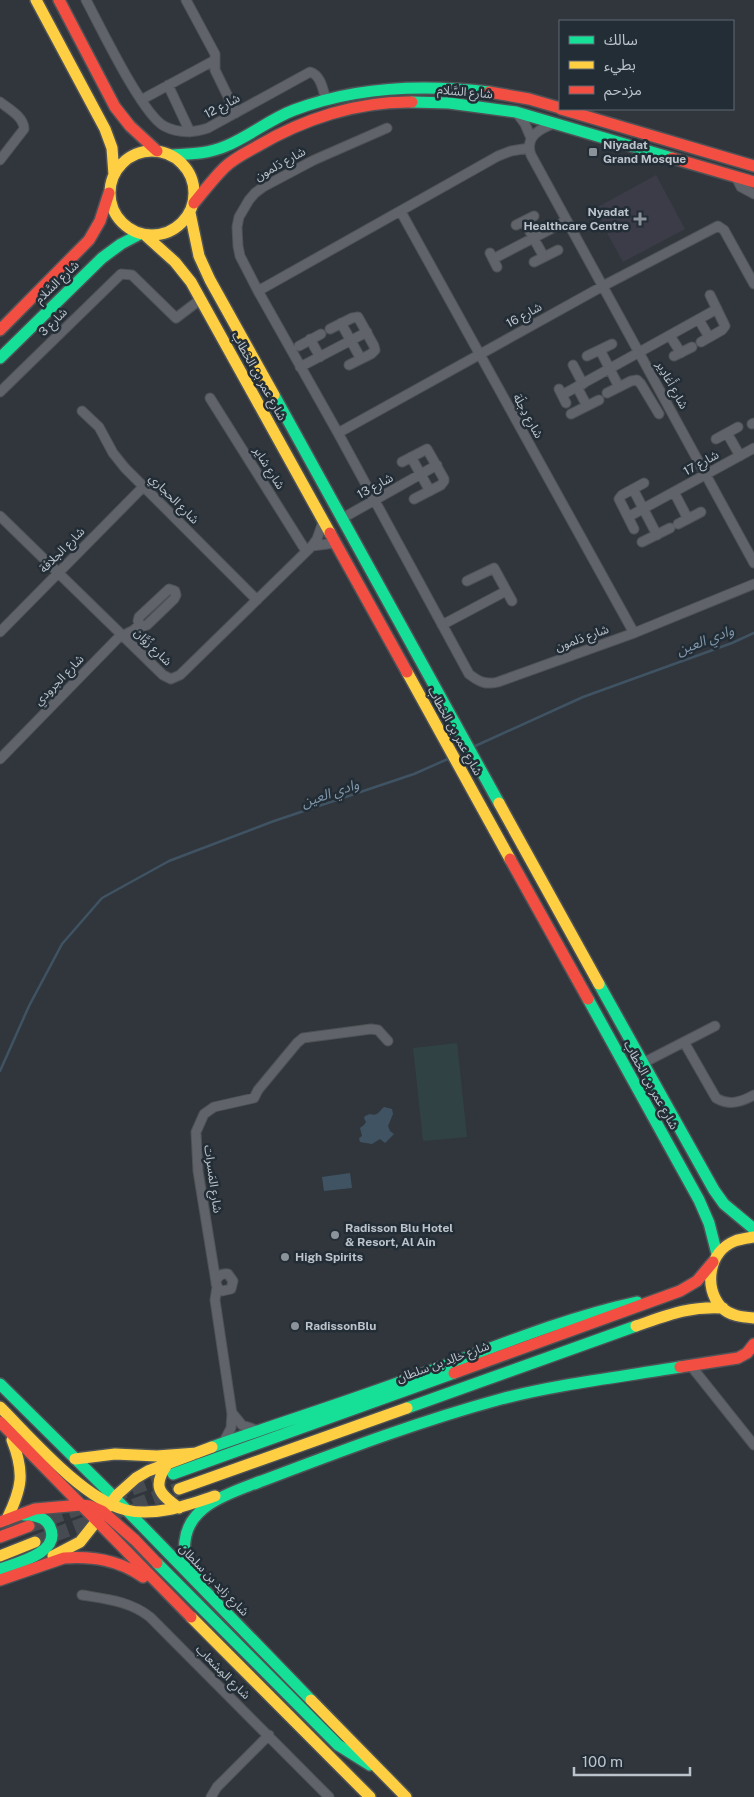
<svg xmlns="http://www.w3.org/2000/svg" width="754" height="1797" font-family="'Public Sans','Noto Sans Arabic',sans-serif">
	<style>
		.medical { fill: #3b3c47 }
		.green { fill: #304243 }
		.water { fill: #405363 }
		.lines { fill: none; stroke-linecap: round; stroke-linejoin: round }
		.stream { stroke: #405363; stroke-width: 2.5 }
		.primary-tunnel { stroke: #454b51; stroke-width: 14; stroke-dasharray: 14 7; stroke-linecap: butt }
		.street-casing { stroke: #4e5256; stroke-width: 11 }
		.fast-casing { stroke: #4e5256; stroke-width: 14 }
		.slow-casing { stroke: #4e5256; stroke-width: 14 }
		.jam-casing { stroke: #4e5256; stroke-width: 14 }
		.street { stroke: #60646a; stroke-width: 9 }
		.fast { stroke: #16e098; stroke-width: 11 }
		.slow { stroke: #ffcf43; stroke-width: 11 }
		.jam { stroke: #f24e42; stroke-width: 11 }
		.poi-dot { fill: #8b9299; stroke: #232d36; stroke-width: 2 }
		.labels { text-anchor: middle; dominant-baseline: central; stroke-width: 5; stroke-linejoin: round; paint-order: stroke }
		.street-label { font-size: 12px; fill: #bcc3cb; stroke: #232d36 }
		.poi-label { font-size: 12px; font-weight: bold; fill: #bcc3cb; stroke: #232d36; text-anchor: start }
		.water-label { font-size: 14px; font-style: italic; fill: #8096aa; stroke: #232d36 }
	</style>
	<rect width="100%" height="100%" fill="#30363c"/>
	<!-- medical -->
	<path class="medical" d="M656,175l29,54 -62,33 -29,-53z"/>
	<!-- green -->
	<path class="green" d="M457,1043l10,94 -44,4 -10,-93z"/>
	<!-- water -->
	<path class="water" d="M384,1107l8,2 1,5 -5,12 2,5 4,3 -9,9 -5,-4 -8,5 -12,-2 -1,-4 3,-2 -2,-8 4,-3 2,-3 -2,-4 1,-2 5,-2c8,3 9,-3 14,-7z
		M350,1173l2,15 -28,3 -2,-14z"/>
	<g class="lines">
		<!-- stream -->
		<path class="stream" d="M473,747l110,-50 149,-54 22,-10
			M0,1071l29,-65 33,-62 40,-46 67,-37 105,-40 140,-47 36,-16"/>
		<!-- primary-tunnel -->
		<path class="primary-tunnel" d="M112,1496l57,-21
			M29,1526l56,-20
			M35,1542l144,-53"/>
		<!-- street casing -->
		<g class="street-casing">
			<path id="street" d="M86,0c14,26 56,114 78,126 15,8 29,7 44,2l102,-56c11,3 13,18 16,28
				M186,0l29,54v16l21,43
				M168,85l22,47
				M141,100l74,-40
				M0,102c9,7 24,15 24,27l-24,31
				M516,112l9,12 6,14
				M556,123c-15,5 -32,13 -25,32l223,408
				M387,128l-73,32 -51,27 -8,6 -6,7 -10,17 -2,10 1,19 2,10 18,35 80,142 131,241c10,8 17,11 29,8l136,-49 120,-49
				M736,177l5,10 13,7
				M401,212l233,421
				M524,221l20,36
				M516,225l18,-9
				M490,253l7,14
				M493,259l73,-38
				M534,262l24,-12
				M258,291l240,-135 13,-5 18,-3
				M699,320l10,17
				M341,323l20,36
				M330,329l22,-11 6,-1 16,29 1,4 -4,4 -22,11
				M670,336l11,17
				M310,339l10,18
				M701,342l21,-12 3,-4 -15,-31
				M299,346l22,-12
				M600,350l19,37
				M587,356l25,-12
				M674,356l18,-9
				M573,365l10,19
				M300,367l67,-35
				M577,387l10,19
				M559,389l7,14
				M0,392l121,-118 11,1 44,43 25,-19
				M607,393l24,-12 6,-1 4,4 18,30
				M562,395l155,-86
				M210,398l96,153
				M82,411l17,16 14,26 12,15 132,132
				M571,414l28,-14
				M752,424l2,-1
				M338,433l265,-147 115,-60 6,4 30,54
				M727,433l13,23
				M716,439l22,-12
				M411,457l19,34
				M402,462l25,-13 17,30v2l-3,4 -27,14
				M633,489l24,46
				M674,492l14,27
				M0,516l163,159 8,4 9,-4 132,-129 5,-7 6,-17
				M628,517l126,-69
				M341,519l96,-54
				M678,524l23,-12
				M634,529l-15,-30 3,-4 22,-12
				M642,542l28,-14
				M312,546l23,-3
				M467,581l27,-13 18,33
				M169,589l6,2 1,4 -2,4 -27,26 -3,1 -4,-2 -2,-3 1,-4z
				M442,625l64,-34
				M0,632l143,-145
				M0,759l118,-121 16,-8 6,-6
				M684,1042l32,56c13,8 25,4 38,-3
				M643,1063l72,-37
				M216,1284c0,-7 5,-11 12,-10l5,7 -2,8 -9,2c-6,-3 -6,-8 -7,-15l-17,-105 -2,-39 8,-18 10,-7 40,-9 4,-8 39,-47 6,-5 68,-9 7,1 10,11
				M217,1287l-2,13 17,114 -1,14 -8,15
				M691,1366l63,79
				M233,1414l9,11 17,6
				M82,1595c24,4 48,6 68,22l179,180
				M211,1797l6,-10 52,-52"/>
		</g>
		<!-- fast casing -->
		<g class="fast-casing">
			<path id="fast" d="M412,102l37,1 67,9 156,46
				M170,155c20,-1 38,-1 56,-9 24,-10 44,-27 68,-36 63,-24 129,-26 195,-18
				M0,358l102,-100 19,-14 19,-10
				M274,395l225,408
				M599,984l115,206 10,14 30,25
				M588,999l111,201 10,23 8,31
				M0,1384l114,113 197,203
				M407,1408l229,-82
				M212,1447c67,-24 135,-45 202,-70 74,-27 145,-58 223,-75
				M173,1474l281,-101
				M254,1484c82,-31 162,-62 247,-85 58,-15 119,-22 179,-32
				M157,1563l181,182 32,20
				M0,1569c17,-6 64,-17 49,-44 -5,-9 -16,-10 -25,-10
				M196,1573c-8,-9 -13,-20 -11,-32 4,-37 46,-48 76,-60"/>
		</g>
		<!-- slow casing -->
		<g class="slow-casing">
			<path id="slow" d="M36,0l69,129 7,19 2,27
				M110 193a42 42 0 1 1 84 0a42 42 0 1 1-84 0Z
				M190,213l9,43 11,24 64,115
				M145,235l30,27 16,20 139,251
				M407,672l103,187
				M499,803l100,181
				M754,1237c-6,1 -14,2 -19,4 -26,10 -32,46 -14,66 9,9 21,10 33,11
				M636,1326c32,-11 53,-20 87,-18
				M0,1407c31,31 83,92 126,103 29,7 62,-5 89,-14
				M75,1459l40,-5 42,2 40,-3
				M168,1463c-16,23 -10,30 11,45
				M179,1489l228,-81
				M7,1519c15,-31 18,-46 5,-79
				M0,1556l35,-14
				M53,1556l27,-14 38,-48 18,-16 12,-7 64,-24
				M191,1617l179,180
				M311,1700l95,97"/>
		</g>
		<!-- jam casing -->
		<g class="jam-casing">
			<path id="jam" d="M59,0l56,107 15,19 27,25
				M489,92l40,7 31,9
				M561,109l193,57
				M672,158l82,24
				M194,203c10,-12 19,-24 30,-35 9,-9 21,-15 32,-21 47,-28 102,-46 156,-45
				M0,330l89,-90 11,-19 9,-28
				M330,533l77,139
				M510,859l78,140
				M680,1367l58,-9 9,-5 7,-9
				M454,1373l226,-82 17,-10 16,-19
				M0,1422l191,195
				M0,1522l35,-13 46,-4 9,1 12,5 33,29 22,23
				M0,1537l29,-11
				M0,1580l64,-22c29,-2 55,2 79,19"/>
		</g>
		<!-- street -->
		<use href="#street" class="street"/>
		<!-- fast -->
		<use href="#fast" class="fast"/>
		<!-- slow -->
		<use href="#slow" class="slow"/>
		<!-- jam -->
		<use href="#jam" class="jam"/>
	</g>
	<!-- markers -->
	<g class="poi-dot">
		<rect x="588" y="147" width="10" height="10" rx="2.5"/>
		<path d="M637.5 211.5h5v5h5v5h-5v5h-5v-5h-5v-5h5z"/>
		<circle cx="335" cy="1235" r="5"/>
		<circle cx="285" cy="1257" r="5"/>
		<circle cx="295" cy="1326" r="5"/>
	</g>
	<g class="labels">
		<!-- street labels -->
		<g class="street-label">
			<text transform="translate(465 92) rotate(5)">شارع السَّلام</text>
			<text transform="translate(222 106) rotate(-28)">شارع 12</text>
			<text transform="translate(280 164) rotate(-29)">شارع دَلمون</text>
			<text transform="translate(57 282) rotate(-44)">شارع السَّلام</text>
			<text transform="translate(524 315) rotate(-29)">شارع 16</text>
			<text transform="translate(53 322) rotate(-45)">شارع 3</text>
			<text transform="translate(259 376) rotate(61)">شارع عمر بن الخطاب</text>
			<text transform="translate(672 385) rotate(61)">شارع أَغادِير</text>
			<text transform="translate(528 416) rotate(61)">شارع دِجلَة</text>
			<text transform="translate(701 463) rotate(-29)">شارع 17</text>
			<text transform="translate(269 468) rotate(58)">شارع شاير</text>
			<text transform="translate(375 486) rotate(-29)">شارع 13</text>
			<text transform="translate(174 499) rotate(45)">شارع الحجاري</text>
			<text transform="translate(62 550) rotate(-45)">شارع الجلافة</text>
			<text transform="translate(582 638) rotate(-20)">شارع دَلمون</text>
			<text transform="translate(153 647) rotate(45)">شارع زُوَّان</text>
			<text transform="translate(59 680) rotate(-46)">شارع الجرودي</text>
			<text transform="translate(455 731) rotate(61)">شارع عمر بن الخطاب</text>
			<text transform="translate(651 1085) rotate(61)">شارع عمر بن الخطاب</text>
			<text transform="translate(213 1179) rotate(82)">شارع المَسرات</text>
			<text transform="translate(443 1362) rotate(-20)">شارع خالِد بن سلطان</text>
			<text transform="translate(214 1580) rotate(46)">شارع زايد بن سلطان</text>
			<text transform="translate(223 1672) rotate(45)">شارع المِشعاب</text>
		</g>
		<!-- poi labels -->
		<g class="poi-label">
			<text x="603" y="145">Niyadat<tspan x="603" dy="14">Grand Mosque</tspan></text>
			<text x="629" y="212" text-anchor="end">Nyadat<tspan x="629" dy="14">Healthcare Centre</tspan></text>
			<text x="345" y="1228">Radisson Blu Hotel<tspan x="345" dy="14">&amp; Resort, Al Ain</tspan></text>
			<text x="295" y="1257">High Spirits</text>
			<text x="305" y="1326">RadissonBlu</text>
		</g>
		<!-- water labels -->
		<g class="water-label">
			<text transform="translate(705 640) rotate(-21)">وادي العين</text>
			<text transform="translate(330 793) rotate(-19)">وادي العين</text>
		</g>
	</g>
	<!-- legend -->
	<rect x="559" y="20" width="175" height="90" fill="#232d36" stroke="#606972"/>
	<rect x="569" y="36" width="25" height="8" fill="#16e098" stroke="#606972"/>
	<text x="604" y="45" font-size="15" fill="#bcc3cb">سالك</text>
	<rect x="569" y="61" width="25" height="8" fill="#ffcf43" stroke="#606972"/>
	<text x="604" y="70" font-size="15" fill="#bcc3cb">بطيء</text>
	<rect x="569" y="86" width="25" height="8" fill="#f24e42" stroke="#606972"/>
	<text x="604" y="95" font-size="15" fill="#bcc3cb">مزدحم</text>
	<!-- scale -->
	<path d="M574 1767v8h116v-8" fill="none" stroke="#bcc3cb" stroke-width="2.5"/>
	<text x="582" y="1767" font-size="15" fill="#bcc3cb" stroke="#232d36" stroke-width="4" paint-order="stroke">100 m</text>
</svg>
